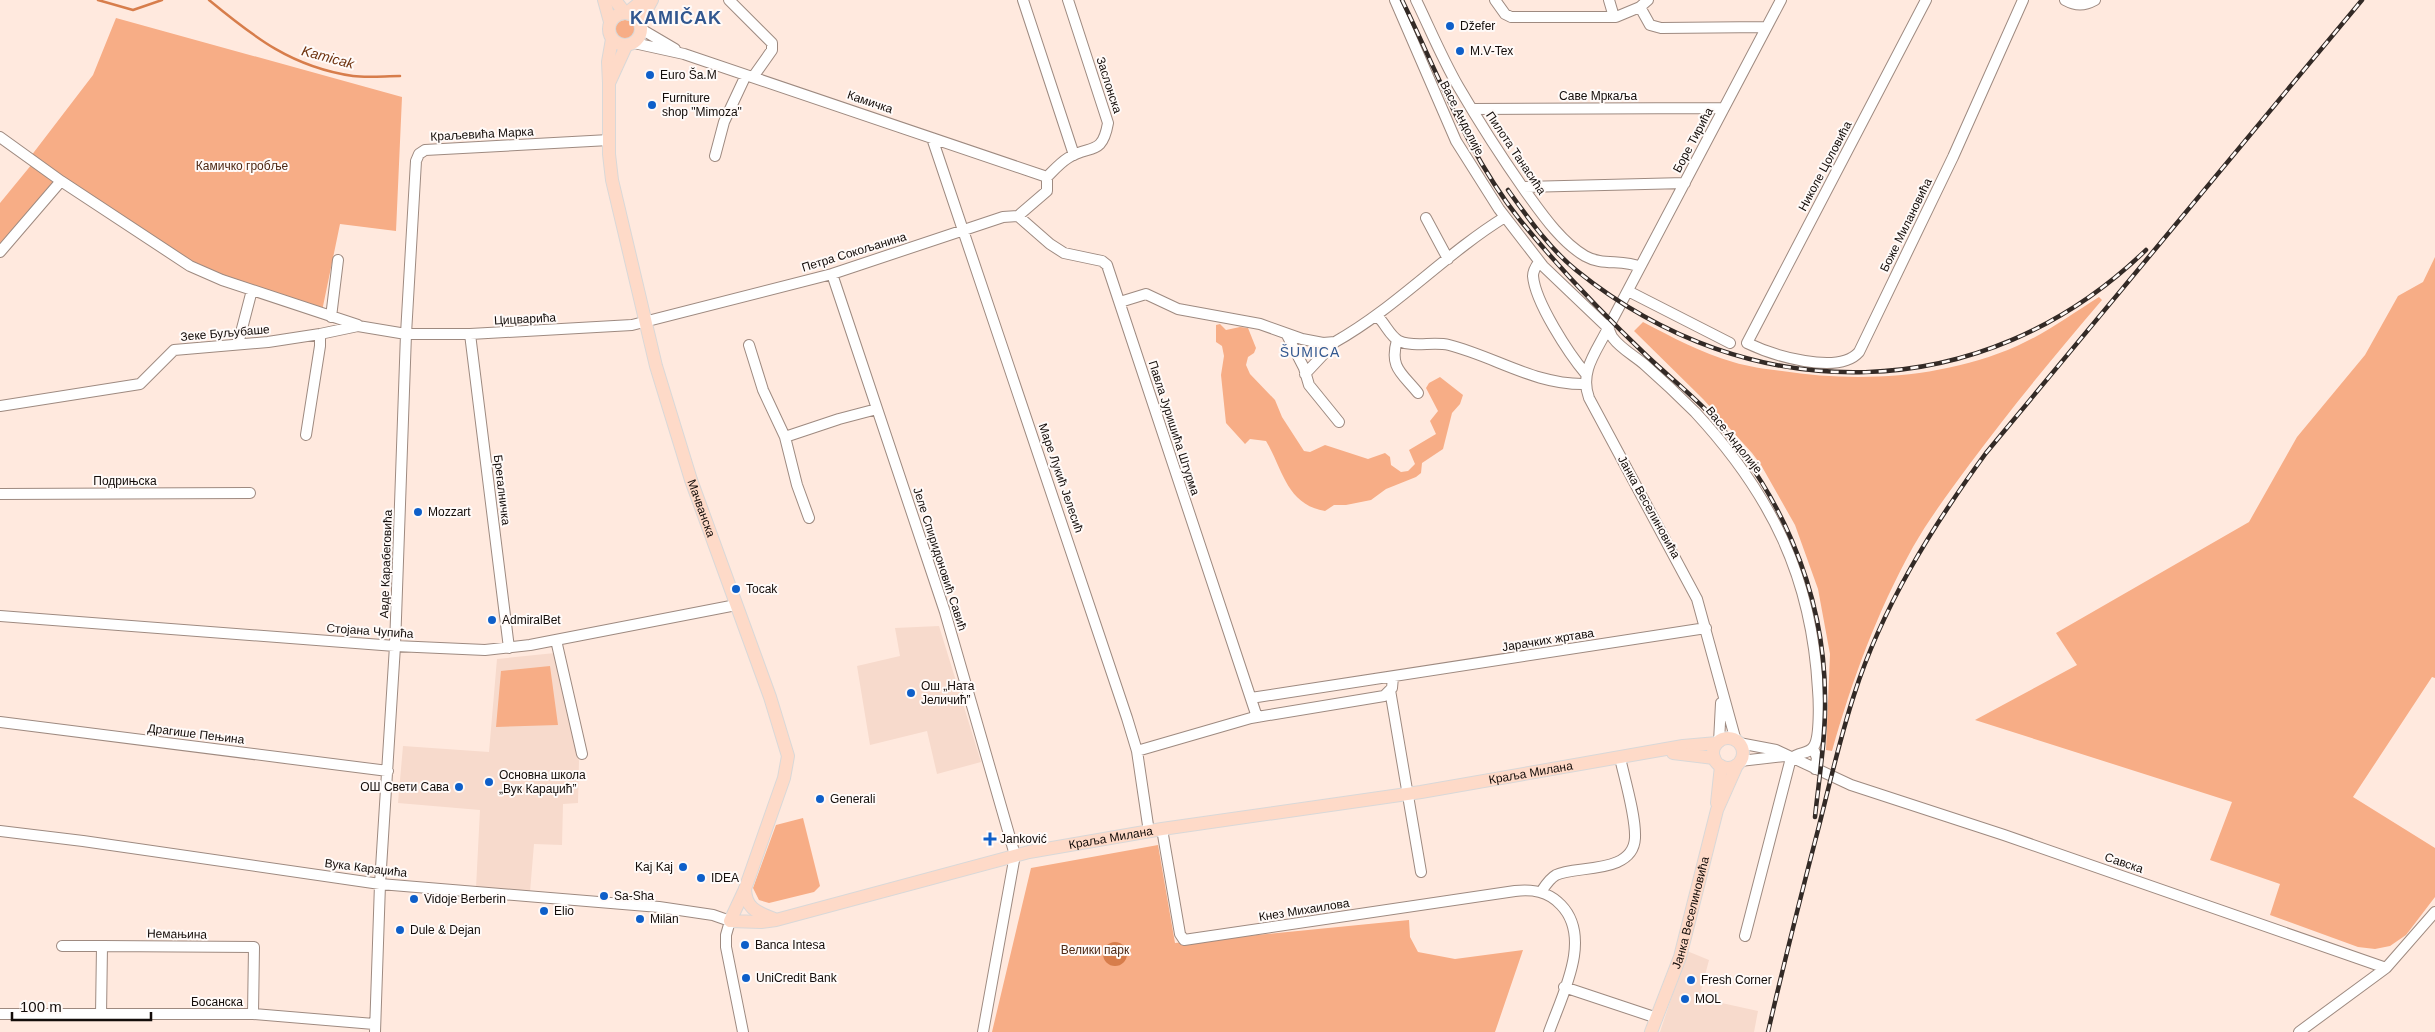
<svg xmlns="http://www.w3.org/2000/svg" width="2435" height="1032" font-family="Arial,sans-serif">
	<style>
		.built { fill: #f7dacc }
		.green { fill: #f7ad86 }
		.water { fill: #d77d4b }
		.lines { fill: none; stroke-linecap: round; stroke-linejoin: round }
		.stream { stroke: #d77d4b; stroke-width: 2.5 }
		.minor-casing { stroke: #9e8a80; stroke-width: 12 }
		.major-casing { stroke: #d9d8d8; stroke-width: 14 }
		.minor { stroke: #fff; stroke-width: 10 }
		.major { stroke: #fedac8; stroke-width: 12 }
		.rail-casing { stroke: #332a26; stroke-width: 4.5 }
		.rail { stroke: #fffaf8; stroke-width: 2.5; stroke-dasharray: 8; stroke-linecap: butt }
		.poi-dot { fill: #0e5fc9; stroke: #fffaf8; stroke-width: 2 }
		.labels { text-anchor: middle; dominant-baseline: central; stroke-width: 4; stroke-linejoin: round; paint-order: stroke }
		.poi-label { font-size: 12px; fill: #130c09; stroke: #fffaf8; text-anchor: start }
		.street-label { font-size: 12px; fill: #130c09; stroke: #fffaf8 }
		.park-label { font-size: 12px; fill: #4d2814; stroke: #fffaf8 }
		.water-label { font-size: 14px; font-style: italic; fill: #6e330f; stroke: #fffaf8 }
		.neighbourhood-label { font-size: 14px; letter-spacing: 1px; fill: #32578f; stroke: #fffaf8 }
		.district-label { font-size: 18px; font-weight: bold; letter-spacing: 1px; fill: #32578f; stroke: #fffaf8 }
	</style>
	<rect width="100%" height="100%" fill="#ffe9de"/>
	<!-- built -->
	<path class="built" d="M939,626l42,136 -44,12 -10,-43 -57,14 -13,-79 43,-10 -5,-28z
		M555,653l24,108 -1,42 -15,1 -1,41 -28,-1 -4,48 -54,-4 4,-78 -82,-7 5,-57 86,6 8,-93z
		M1687,951l22,9 -10,38 59,13 -4,21h-94z"/>
	<!-- green -->
	<path class="green" d="M116,18l286,79 -6,134 -56,-7 -19,92 -126,-51 -164,-109 62,-81z
		M615 30a10 10 0 1 1 20 0a10 10 0 1 1-20 0Z
		M32,164l26,20 -58,68v-49z
		M2435,257v421l-3,-1 -79,120 82,51v49l-29,38 -16,11 -15,3 -17,-2 -88,-32 10,-31 -70,-24 22,-58 -257,-82 102,-55 -21,-32 193,-111 48,-85 68,-82 33,-59 25,-14z
		M2099,297l3,3c-46,54 -91,108 -133,165 -20,27 -40,54 -56,82 -36,65 -61,133 -81,204l-6,-1 4,-96 -12,-65 -23,-64 -34,-60 -9,-12 -49,-54 -69,-68 9,-9c29,15 58,31 90,40 16,5 33,7 49,9 77,12 162,7 235,-25 29,-13 55,-32 82,-49z
		M1220,324l6,6 14,-3 8,1 8,20 -2,5 -6,4 -2,8 4,9 25,26 7,17 22,34 6,1 15,-7 43,14 17,-6 5,4 1,8 10,7 7,-1 7,-7 -6,-14 27,-16 -6,-13 8,-10 -12,-23 3,-5 11,-6 23,18 -3,9 -8,9 -9,36 -21,14 -1,10 -5,4 -30,12 -15,11 -25,5h-12l-9,6c-39,-7 -42,-42 -59,-70l-16,-2 -5,5 -19,-21 -5,-48 3,-19 -2,-10 -6,-4v-17z
		M550,666l8,59 -62,2 5,-56z
		M803,818l17,68 -6,6 -45,11 -10,-3 -6,-12 23,-63z
		M1158,845l17,98 234,-23 1,17 8,15 37,7 68,-9 -28,82h-503l39,-164z"/>
	<!-- water -->
	<path class="water" d="M1103 954a12 12 0 1 1 24 0a12 12 0 1 1-24 0Z"/>
	<g class="lines">
		<!-- stream -->
		<path class="stream" d="M98,0l35,10 29,-10
			M209,0c46,38 83,67 144,76 15,2 32,0 47,0"/>
		<!-- minor casing -->
		<g class="minor-casing">
			<path id="minor" d="M729,0l43,43v7l-19,27
				M1023,0l51,155
				M1395,0l61,141 43,68 44,57 65,62c2,3 3,8 5,10 8,11 22,18 32,27 17,15 34,31 50,47 76,82 117,165 123,278 1,11 2,47 -4,56 -5,9 -15,5 -22,12
				M1416,0c14,29 26,58 42,86 21,36 44,72 68,106 16,22 35,50 59,64 17,10 38,3 55,11
				M1495,0l10,14 6,3h105l24,-10 10,18 11,3 105,-1
				M1609,0l5,17
				M1926,0l-179,343c25,12 91,33 112,9l94,-195 70,-157
				M2065,0c11,6 19,6 30,0
				M1640,7l8,-7
				M641,29l34,20
				M634,43l50,11 363,123
				M1472,109l252,-1
				M0,137l61,44 129,85 32,14 136,45
				M932,138l195,580 10,33 12,81
				M715,156l9,-34 22,-47
				M1047,177c7,-7 13,-14 21,-19 22,-14 34,-1 40,-35l-40,-123
				M1523,187l162,-4
				M1018,216l32,28 14,9 38,8 5,4 150,452
				M1018,216l29,-25v-14
				M1426,218l22,41
				M0,252l61,-71
				M1539,262c-3,4 -6,8 -6,14 2,26 36,78 53,98
				M832,274l113,338 70,243 -32,177
				M1628,291l102,52
				M1120,302l26,-8 32,15 82,15 42,15 21,4 12,-1c62,-35 110,-88 170,-125
				M331,317l7,-57
				M1372,318h7c7,7 11,18 20,23 15,7 34,0 50,4 47,12 86,40 136,39
				M470,334l39,314
				M1287,335l17,33 5,17 30,37
				M1397,340c-8,28 5,33 21,53
				M238,344l14,-54
				M749,345l14,45 22,47 12,48 12,33
				M1305,374l30,-32
				M0,406l140,-22 34,-34 94,-8 52,-8 38,-8 48,8h64l162,-9 200,-51 171,-57 15,-1
				M306,435l14,-89v-12
				M785,437l54,-18 38,-10
				M0,494l250,-1
				M0,616l395,30 90,4 45,-5 206,-40
				M556,640l26,114
				M1390,690l31,182
				M1251,698l455,-70
				M0,722l388,49
				M1736,741l-39,-142 -108,-201c-10,-27 8,-47 19,-70l173,-328
				M1719,742l2,-39
				M1739,743l37,7 75,35 153,50 382,133 49,-56
				M1813,748l4,10 -2,11
				M1137,751l114,-33 133,-22 8,-8 1,-11
				M1740,761l45,-5
				M1162,829l18,105 4,6 331,-49c17,-2 33,0 46,14 32,33 1,90 -12,127
				M0,831l83,10 297,43 279,23 54,8 17,6 -4,14v12l17,85
				M1541,892c4,-6 8,-13 15,-17 19,-10 77,0 79,-37 1,-21 -10,-58 -15,-80
				M1745,936l46,-178
				M62,946h40
				M1564,987l93,31
				M0,1014h253l121,10
				M101,1015l1,-69 152,1 -1,67
				M375,1032l5,-148 15,-238 11,-312 10,-173 3,-7 6,-4 184,-10
				M2299,1032l87,-64"/>
		</g>
		<!-- major casing -->
		<g class="major-casing">
			<g id="major">
				<path d="M604,0l6,22"/>
				<path d="M615,0l10,13"/>
				<circle cx="625" cy="29" r="16"/>
				<path d="M627,13l16,-13"/>
				<path d="M640,22l12,-22"/>
				<path id="s1" d="M612,39l-4,23 1,21v71l3,26 44,186 35,114 79,217 18,59 -4,22 -39,111 -15,32 31,1 15,-2 253,-68 133,-23 259,-37 262,-46 34,-3"/>
				<path d="M610,81l16,-35"/>
				<circle cx="1728" cy="753" r="15"/>
				<path d="M1673,753l41,5"/>
				<path d="M1717,803l4,-37"/>
				<path d="M745,889c1,20 12,23 29,30"/>
				<path id="s2" d="M1651,1032l29,-75 37,-147 20,-45"/>
			</g>
		</g>
		<!-- minor -->
		<use href="#minor" class="minor"/>
		<!-- major -->
		<use href="#major" class="major"/>
		<!-- rail casing -->
		<g class="rail-casing">
			<path id="rail" d="M1402,0c36,74 66,155 118,220 39,48 82,93 127,136 19,18 39,34 57,52 74,77 121,182 121,290 1,39 -6,80 -10,119
				M1508,190c20,28 41,58 68,80 174,141 407,138 570,-20
				M1768,1032c16,-69 33,-137 51,-206 11,-44 21,-88 35,-131 28,-88 78,-168 132,-242l376,-453"/>
		</g>
		<!-- rail -->
		<use href="#rail" class="rail"/>
	</g>
	<!-- markers -->
	<g class="poi-dot">
		<circle cx="1450" cy="26" r="5"/>
		<circle cx="1460" cy="51" r="5"/>
		<circle cx="650" cy="75" r="5"/>
		<circle cx="652" cy="105" r="5"/>
		<circle cx="418" cy="512" r="5"/>
		<circle cx="736" cy="589" r="5"/>
		<circle cx="492" cy="620" r="5"/>
		<circle cx="911" cy="693" r="5"/>
		<circle cx="489" cy="782" r="5"/>
		<circle cx="459" cy="787" r="5"/>
		<circle cx="820" cy="799" r="5"/>
		<path d="M987.5 831.5h5v5h5v5h-5v5h-5v-5h-5v-5h5z"/>
		<circle cx="683" cy="867" r="5"/>
		<circle cx="701" cy="878" r="5"/>
		<circle cx="604" cy="896" r="5"/>
		<circle cx="414" cy="899" r="5"/>
		<circle cx="544" cy="911" r="5"/>
		<circle cx="640" cy="919" r="5"/>
		<circle cx="400" cy="930" r="5"/>
		<circle cx="745" cy="945" r="5"/>
		<circle cx="746" cy="978" r="5"/>
		<circle cx="1691" cy="980" r="5"/>
		<circle cx="1685" cy="999" r="5"/>
	</g>
	<g class="labels">
		<!-- poi labels -->
		<g class="poi-label">
			<text x="1460" y="26">Džefer</text>
			<text x="1470" y="51">M.V-Tex</text>
			<text x="660" y="75">Euro Ša.M</text>
			<text x="662" y="98">Furniture<tspan x="662" dy="14">shop "Mimoza"</tspan></text>
			<text x="428" y="512">Mozzart</text>
			<text x="746" y="589">Tocak</text>
			<text x="502" y="620">AdmiralBet</text>
			<text x="921" y="686">Ош „Ната<tspan x="921" dy="14">Јеличић”</tspan></text>
			<text x="499" y="775">Основна школа<tspan x="499" dy="14">„Вук Караџић”</tspan></text>
			<text x="449" y="787" text-anchor="end">ОШ Свети Сава</text>
			<text x="830" y="799">Generali</text>
			<text x="1000" y="839">Janković</text>
			<text x="673" y="867" text-anchor="end">Kaj Kaj</text>
			<text x="711" y="878">IDEA</text>
			<text x="614" y="896">Sa-Sha</text>
			<text x="424" y="899">Vidoje Berberin</text>
			<text x="554" y="911">Elio</text>
			<text x="650" y="919">Milan</text>
			<text x="410" y="930">Dule &amp; Dejan</text>
			<text x="755" y="945">Banca Intesa</text>
			<text x="756" y="978">UniCredit Bank</text>
			<text x="1701" y="980">Fresh Corner</text>
			<text x="1695" y="999">MOL</text>
		</g>
		<!-- street labels -->
		<g class="street-label">
			<text transform="translate(1109 85) rotate(72)">Заслонска</text>
			<text x="1598" y="96">Саве Мркаља</text>
			<text transform="translate(870 102) rotate(19)">Камичка</text>
			<text transform="translate(1462 118) rotate(63)">Васе Андолије</text>
			<text transform="translate(482 134) rotate(-3)">Краљевића Марка</text>
			<text transform="translate(1693 140) rotate(-62)">Боре Тирића</text>
			<text transform="translate(1516 153) rotate(56)">Пилота Танасића</text>
			<text transform="translate(1825 166) rotate(-62)">Николе Цоловића</text>
			<text transform="translate(1906 225) rotate(-64)">Боже Милановића</text>
			<text transform="translate(854 252) rotate(-17)">Петра Сокољанина</text>
			<text transform="translate(525 319) rotate(-3)">Цицварића</text>
			<text transform="translate(225 333) rotate(-5)">Зеке Буљубаше</text>
			<text transform="translate(1174 428) rotate(72)">Павла Јуришића Штурма</text>
			<text transform="translate(1734 440) rotate(51)">Васе Андолије</text>
			<text transform="translate(1061 478) rotate(71)">Маре Лукић Јелесић</text>
			<text x="125" y="481">Подрињска</text>
			<text transform="translate(502 490) rotate(83)">Брегалничка</text>
			<text transform="translate(1649 507) rotate(61)">Јанка Веселиновића</text>
			<text stroke="none"><textPath href="#s1" startOffset="482">Мачванска</textPath></text>
			<text transform="translate(940 559) rotate(72)">Јеле Спиридоновић Савић</text>
			<text transform="translate(386 564) rotate(-88)">Авде Карабеговића</text>
			<text transform="translate(370 631) rotate(4)">Стојана Чупића</text>
			<text transform="translate(1548 640) rotate(-9)">Јарачких жртава</text>
			<text transform="translate(196 734) rotate(7)">Драгише Пењина</text>
			<text stroke="none"><textPath href="#s1" startOffset="1736">Краља Милана</textPath></text>
			<text stroke="none"><textPath href="#s1" startOffset="1311">Краља Милана</textPath></text>
			<text transform="translate(2124 863) rotate(19)">Савска</text>
			<text transform="translate(366 868) rotate(7)">Вука Караџића</text>
			<text transform="translate(1304 910) rotate(-9)">Кнез Михаилова</text>
			<text stroke="none"><textPath href="#s2" startOffset="126">Јанка Веселиновића</textPath></text>
			<text transform="translate(177 934) rotate(1)">Немањина</text>
			<text x="217" y="1002">Босанска</text>
		</g>
		<!-- park labels -->
		<g class="park-label">
			<text x="242" y="166">Камичко гробље</text>
			<text x="1095" y="950">Велики парк</text>
		</g>
		<!-- water labels -->
		<g class="water-label">
			<text transform="translate(328 57) rotate(15)">Kamicak</text>
		</g>
		<!-- neighbourhood labels -->
		<g class="neighbourhood-label">
			<text x="1310" y="352">ŠUMICA</text>
		</g>
		<!-- district labels -->
		<g class="district-label">
			<text x="676" y="18">KAMIČAK</text>
		</g>
	</g>
	<!-- scale -->
	<path d="M12 1012v8h139v-8" fill="none" stroke="#130c09" stroke-width="2.5"/>
	<text x="20" y="1012" font-size="15" fill="#130c09" stroke="#fffaf8" stroke-width="4" paint-order="stroke">100 m</text>
</svg>
